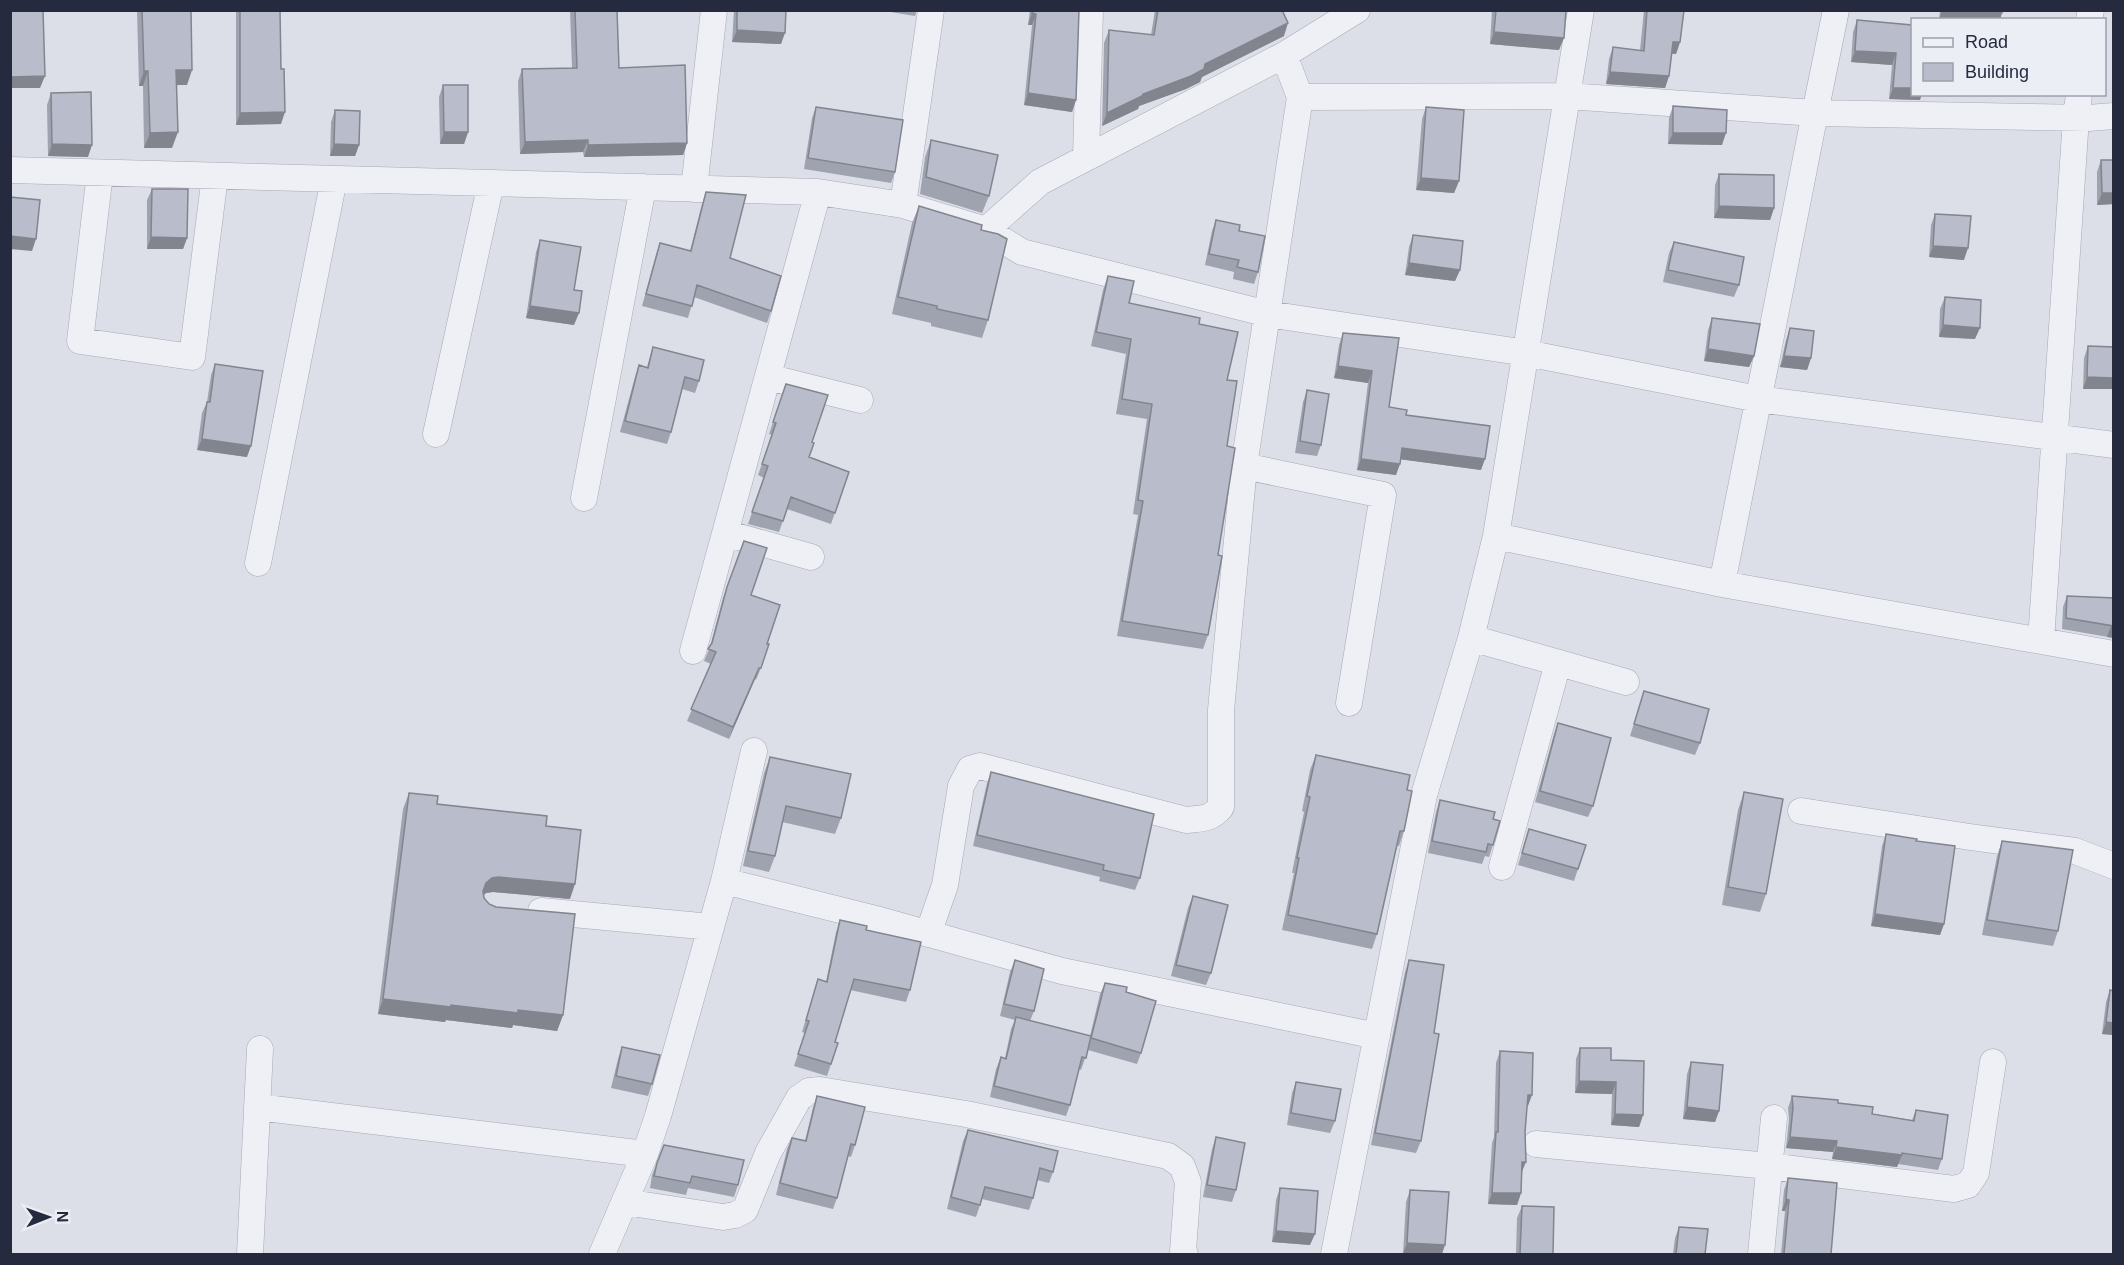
<svg xmlns="http://www.w3.org/2000/svg" width="2124" height="1265" font-family="Arial,sans-serif">
	<style>
		.lines { fill: none; stroke-linecap: round; stroke-linejoin: round }
		.street-casing { stroke: #a5a9b5; stroke-width: 27 }
		.street { stroke: #eff0f6; stroke-width: 26 }
		.wall { fill: #9fa3af }
		.shaded-wall { fill: #82848e }
		.building { fill: #b9bdcb; stroke: #82848e; stroke-width: 1.5 }
	</style>
	<rect width="100%" height="100%" fill="#dcdfe8"/>
	<g class="lines">
		<!-- street casing -->
		<g class="street-casing">
			<path id="street" d="M1581,10l-85,526 -25,102 155,44
				M1836,10l-21,103 273,5 26,-2
				M2089,20l2,-10
				M1300,97l267,-1 248,17 -93,471
				M1086,158l4,-148
				M10,170l808,22 85,13 83,25 36,22 246,62 258,39 232,46 356,46
				M100,173l-20,168 112,16 23,-181
				M694,189l20,-179
				M903,205l28,-195
				M986,230l54,-48 244,-127 73,-45
				M768,377l92,23
				M436,434l55,-251
				M1244,466l139,29 -34,208
				M584,498l59,-311
				M725,533l86,24
				M1496,536l226,48 392,70
				M258,563l76,-384
				M2041,641l35,-523 3,-24
				M693,651l125,-459
				M1801,811l169,26 105,14 39,15
				M1502,867l56,-204
				M724,881l152,38 186,52 315,65
				M541,911l170,16
				M928,934l17,-49 16,-99 9,-17 10,-3 206,54c16,-2 24,0 35,-13v-97l23,-244 56,-369 -16,-42
				M257,1107l388,47
				M1536,1144l233,22 185,23 14,-4 8,-12 17,-111
				M625,1202l98,15 12,-2 10,-5 23,-57 31,-55 10,-7 11,-1 146,24 202,42 14,10 6,16 -5,69 2,3
				M250,1254l10,-205
				M602,1254l43,-100 13,-38 66,-235 30,-130
				M1334,1254l90,-459 47,-157
				M1761,1254l13,-136"/>
		</g>
		<!-- street -->
		<use href="#street" class="street"/>
	</g>
	<!-- wall -->
	<path class="wall" d="M137,10h54l-4,75h-10l-5,63h-28l-1,-62h-4z
		M236,10h44l1,114 -45,1z
		M570,10h47l2,58 68,75 -4,12 -99,2 -1,-5 -63,2 -2,-73 4,-12 50,-1z
		M734,10h52l-5,34 -49,-2z
		M878,10h39l-2,6z
		M1030,10h49l-3,90 -4,12 -48,-7 8,-80h-4z
		M1155,10h127l2,26 -82,41 -2,5 -14,7 -47,17 -1,3 -36,17 2,-83 5,-13 42,5z
		M1492,10h74l-7,40 -69,-6z
		M1644,10h40l-4,32 -4,12h-4l-3,22 -4,12 -59,-4 3,-25 4,-12 27,3z
		M1940,10h62l-2,10h-61z
		M1857,20l55,5 8,75 -31,-1 3,-34 -41,-3 2,-30z
		M443,85l25,47 -4,12h-24l-1,-47z
		M51,93l37,64 -40,-1 -1,-51z
		M1673,106l49,39 -54,-1 1,-26z
		M816,107l79,65 -4,11 -87,-14 8,-51z
		M1426,107l33,74 -5,12 -38,-3 6,-71z
		M335,110l24,35 -4,11h-25l1,-34z
		M931,140l58,56 -7,17 -62,-19 5,-37z
		M2101,160h13v44l-17,1v-33z
		M1719,174l55,34 -4,12 -56,-2 1,-33z
		M152,189l35,49 -4,11h-36v-49z
		M706,192l24,66 41,53 -4,12 -73,-26 -6,21 -46,-12 14,-51 4,-12 30,8 12,-47z
		M919,206l62,24 7,90 -6,18 -51,-12v-3l-39,-9 20,-91z
		M1935,214l29,46 -35,-3 2,-32z
		M1216,220l23,11 19,41 -4,12 -21,-5 1,-7 -29,-7 7,-34z
		M1413,235l47,35 -5,11 -50,-6 4,-28z
		M540,240l34,50v35l-48,-7 10,-66z
		M1674,242l65,43 -5,12 -71,-15 6,-29z
		M1108,276l21,27 70,21 28,56v66l-9,109 -10,80 -5,14 -86,-13 21,-121 -5,-1 14,-95 -31,-5 10,-60 -35,-8 12,-56z
		M1945,297l30,42 -36,-2 1,-28z
		M1712,318l42,38 -5,11 -45,-6 4,-31z
		M1790,328l21,30 -4,12 -27,-3 6,-27z
		M1343,333l56,5 -10,69 17,8 75,55 -81,-11 -4,16 -39,-5 11,-87 -34,-5 5,-33z
		M2088,346l26,1 -31,42 1,-31z
		M653,347l46,34 -4,12 -13,-4 -11,43 -4,12 -47,-12 15,-55 4,-12 8,2z
		M215,364l32,93 -50,-7 5,-37 5,-11 4,-27z
		M786,384l26,58 -3,15 40,15 -18,52 -44,-15 -8,23 -31,-8 16,-46 -6,-3 14,-40 -3,-1z
		M1307,390l14,55 -4,11 -22,-3 8,-51z
		M744,541l7,54 16,49 -6,24 -5,12 -1,-1 -26,60 -42,-18 24,-57 -7,-3 6,-14 13,-49z
		M2067,596l47,2v40l-52,-9 1,-22z
		M1644,691l56,52 -5,12 -65,-19z
		M1558,723l35,83 -5,11 -53,-15 19,-68z
		M1316,755l91,35 -3,41 -5,15h-2l-20,88 -5,15 -90,-19 12,-57h-2l12,-61 -2,-1 8,-41z
		M770,757l71,61 -6,16 -53,-12 -7,34 -6,16 -26,-6 21,-93z
		M991,772l149,106 -5,12 -36,-9 1,-4 -127,-31 14,-63z
		M1744,792l22,102 -6,18 -38,-7 16,-95z
		M409,793l28,11 109,22 24,73 -77,-7 -7,1 -2,2v3l79,117 -6,16 -44,-6 -1,3 -66,-8 -1,2 -67,-8 25,-205z
		M1440,800l53,19v26l-4,12 -4,-1 -3,8 -54,-11 8,-41z
		M1529,829l49,40 -4,12 -56,-16z
		M1886,834l30,7 28,83 -4,11 -69,-9 11,-80z
		M2002,841l56,90 -5,15 -71,-11 15,-79z
		M1193,896l18,77 -5,12 -35,-9 17,-68z
		M840,920l26,10 44,60 -4,12 -56,-12 -15,52 -4,22 -4,12 -33,-10 11,-33 -3,-1 16,-53 8,3 10,-50z
		M1015,960l19,51 -4,10 60,15 10,-42 5,-11 21,9 15,61 -4,11 -49,-14 -7,20 -2,-1 -9,36 -4,11 -76,-19 6,-28 5,-12 4,1 6,-29 4,-9 -15,-4 10,-44z
		M1409,960l25,73 -13,108 -5,12 -45,-8 34,-173z
		M2110,990l4,45 -12,-1 4,-32z
		M622,1047l30,37 -4,12 -37,-8 7,-29z
		M1580,1048l31,12 32,55 -4,12 -28,-2 1,-31 -37,-1 1,-34z
		M1500,1051l27,55 -5,68 -1,19 -4,12 -29,-1 4,-61 2,-6 2,-74z
		M1691,1062l28,49 -4,11 -32,-3 4,-45z
		M1296,1082l39,39 -5,12 -43,-8 5,-32z
		M817,1096l38,49 -4,12 -3,-1 -11,42 -4,11 -57,-14 11,-46 5,-11 13,3 8,-33z
		M1792,1096l46,7 34,11 40,6 4,-10 26,49 -4,11 -40,-6 -1,3 -65,-8 1,-7 -47,-4 3,-29 -1,-11z
		M968,1130l85,42 -4,11 -12,-3 -4,18 -4,12 -47,-11 -6,18 -29,-8 16,-68z
		M1216,1137l20,53 -4,12 -29,-5 9,-48z
		M657,1163l81,22 -4,12 -46,-9 -2,7 -36,-7 2,-13z
		M1788,1178l43,76h-50l4,-43h-3l2,-21z
		M1280,1188l30,57 -38,-3 4,-42z
		M1410,1190l39,2 -46,62 3,-52z
		M1522,1206l31,48h-37l1,-36z
		M1679,1227l26,27h-32l2,-16z"/>
	<!-- shaded-wall -->
	<path class="shaded-wall" d="M1942,10h40l20,3 -2,7h-61z
		M1032,13l4,1 -4,11h-4z
		M1288,23l-4,13 -82,41 -2,5 -14,7 -47,17 -1,3 -36,17 5,-13 36,-19z
		M737,30l48,3 -4,11 -49,-2z
		M1494,32l70,6 -5,12 -69,-6z
		M1673,42h7l-4,12 -7,-1z
		M1855,51l41,2 -4,12 -41,-3z
		M176,70h16l-5,15h-16z
		M144,71h4l-5,15h-4z
		M1610,72l59,4 -4,12 -59,-4z
		M45,76l-5,12h-30v-11z
		M1893,88h19v6h10l-2,6 -31,-1z
		M1028,93l48,7 -4,12 -48,-7z
		M285,112l-4,12 -45,1 4,-12z
		M178,132l-6,16h-28l6,-15z
		M444,132h24l-4,12h-24z
		M1673,133h53l-4,12 -54,-1z
		M588,140l-5,12 -63,2 5,-12z
		M687,143l-4,12 -99,2 4,-12z
		M52,144l40,1 -4,12 -40,-1z
		M334,144l25,1 -4,11h-25z
		M1421,178l38,3 -5,12 -38,-3z
		M2102,193h12v11l-17,1z
		M1719,206l55,2 -4,12 -56,-2z
		M10,236l26,3 -4,12 -22,-2z
		M151,237l36,1 -4,11h-36z
		M1933,246l35,2 -4,12 -35,-3z
		M1409,263l51,7 -5,11 -50,-6z
		M530,306l49,7 -5,12 -48,-7z
		M1943,325l37,3 -5,11 -36,-2z
		M1708,349l46,7 -5,11 -45,-6z
		M1784,356l27,2 -4,12 -27,-3z
		M1338,366l34,5 -4,12 -34,-5z
		M2087,377l27,1v11h-31z
		M202,439l49,7 -4,11 -50,-7z
		M1402,448l83,11 -4,11 -83,-11z
		M1361,459l39,5 -4,11 -39,-5z
		M2111,626h3v12l-7,-1z
		M759,668l-4,11 -26,60 4,-12z
		M498,877l77,7 -5,15 -77,-7 -7,1 -6,5 6,-15 6,-5z
		M1875,914l69,10 -4,11 -69,-9z
		M383,999l135,11 45,5 -6,16 -44,-6 -1,3 -66,-8 -1,2 -67,-8z
		M2106,1022l8,1v12l-12,-1z
		M1579,1081l37,1 -4,12 -37,-1z
		M1528,1095h4l-4,11z
		M1687,1107l32,4 -4,11 -32,-3z
		M1615,1114l28,1 -4,12 -28,-2z
		M1790,1137l47,4 -4,11 -47,-4z
		M1836,1147l66,8 -5,12 -65,-8z
		M1522,1162h4l-5,12z
		M1492,1193h29l-4,12 -29,-1z
		M1786,1199l3,1 -4,11h-3z
		M1276,1231l39,3 -5,11 -38,-3z
		M1407,1243l38,2 -3,9h-39z"/>
	<!-- building -->
	<path class="building" d="M10,10h33l2,66 -35,1z
		M142,10h49l1,60h-16l2,62 -28,1 -2,-62h-4z
		M240,10h40l1,59h3l1,43 -45,1z
		M575,10h42l2,58 66,-3 2,78 -99,2v-5l-63,2 -3,-73 55,-1z
		M737,10h49l-1,23 -48,-3z
		M1033,10h46l-3,90 -48,-7 8,-79 -4,-1z
		M1158,10h124l6,13 -83,41 -1,5 -13,7 -48,18 -1,2 -35,17 2,-83 45,5z
		M1496,10h70l-2,28 -70,-6z
		M1647,10h37l-4,32h-7l-4,34 -59,-4 3,-25 31,4z
		M1982,10h20v3z
		M1857,20l55,5v63h-19l3,-35 -41,-2z
		M443,85h25v47h-24z
		M91,92l1,53 -40,-1 -1,-51z
		M1673,106l54,4 -1,23h-53z
		M816,107l87,13 -8,52 -87,-14z
		M1426,107l38,3 -5,71 -38,-3z
		M335,110l25,1 -1,34 -25,-1z
		M931,140l67,15 -9,41 -63,-19z
		M2101,160h13v33h-12z
		M1719,174l55,1v33l-55,-2z
		M152,189h36l-1,49 -36,-1z
		M706,192l40,3 -16,63 51,18 -10,35 -74,-26 -5,21 -46,-12 14,-51 31,8z
		M10,197l30,3 -4,39 -26,-3z
		M919,206l63,19 -1,5 17,4 9,5 -19,81 -51,-11v-3l-39,-9z
		M1935,214l36,2 -3,32 -35,-2z
		M1216,220l24,5 -1,6 26,5 -7,36 -21,-5 2,-7 -30,-6z
		M1413,235l50,6 -3,29 -51,-7z
		M540,240l41,7 -7,43 8,1 -3,22 -49,-7z
		M1674,242l70,15 -5,28 -71,-15z
		M1108,276l26,5 -5,22 71,15 -1,6 39,8 -11,48 10,1 -10,65 8,2 -17,107 4,1 -14,79 -86,-14 21,-120 -5,-1 14,-96 -30,-5 9,-60 -35,-7z
		M1945,297l36,3 -1,28 -37,-3z
		M1712,318l48,6 -6,32 -46,-7z
		M1790,328l24,3 -3,27 -27,-2z
		M1343,333l56,5 -10,69 18,3 -1,5 84,11 -5,33 -83,-11 -2,16 -39,-5 11,-88 -34,-5z
		M2088,346l26,1v31l-27,-1z
		M653,347l51,13 -5,21 -14,-4 -14,55 -46,-11 14,-56 9,3z
		M215,364l48,7 -12,75 -49,-7 5,-37h3z
		M786,384l42,11 -16,47 2,1 -5,14 40,15 -14,41 -44,-16 -8,24 -31,-9 16,-46 -6,-2 14,-41 -3,-1z
		M1307,390l22,4 -8,51 -21,-4z
		M744,541l23,7 -16,47 29,10 -13,39h2l-8,24h-2l-26,59 -42,-18 25,-57 -8,-3 4,-6 15,-56z
		M2067,596l47,2v28l-48,-8z
		M1644,691l65,18 -9,34 -66,-19z
		M1558,723l53,15 -18,68 -53,-15z
		M1316,755l94,20 -3,15 5,1 -8,40h-4l-23,103 -89,-19 11,-57h-2l13,-61 -3,-1z
		M770,757l81,17 -10,44 -55,-12 -11,50 -27,-5z
		M991,772l163,42 -14,64 -37,-8 1,-5 -127,-30z
		M1744,792l39,7 -17,95 -38,-7z
		M409,793l29,3 -1,8 110,12 -1,10 35,4 -6,54 -77,-7 -6,1 -6,5 -3,8 1,7 5,6 7,3 79,7 -12,101 -45,-5v3l-67,-8v2l-68,-8z
		M1440,800l55,12 -2,7 7,2 -7,24 -5,-1 -2,8 -54,-11z
		M1529,829l57,16 -8,24 -56,-16z
		M1886,834l31,5 -1,2 39,5 -11,78 -69,-10z
		M2002,841l71,9 -15,81 -71,-11z
		M1193,896l35,9 -17,68 -35,-8z
		M840,920l27,6 -1,4 55,12 -11,48 -56,-11 -19,63 3,1 -7,21 -33,-10 11,-33 -3,-1 12,-41 9,3z
		M1015,960l29,9 -10,42 -30,-7z
		M1409,960l35,5 -10,68 5,1 -18,107 -46,-8z
		M1105,983l22,4 -1,5 30,9 -15,52 -50,-15z
		M2110,990l4,1v32l-8,-1z
		M1016,1017l75,19 -5,22 -4,-1 -12,48 -76,-19 7,-29 5,2z
		M622,1047l38,8 -8,29 -36,-8z
		M1580,1048h31v12l33,1 -1,54 -28,-1 1,-32 -37,-1z
		M1500,1051l33,2 -1,42h-4l-3,37 1,30h-4l-1,31h-29l4,-61h2z
		M1691,1062l32,3 -4,46 -32,-4z
		M1296,1082l45,7 -6,32 -44,-8z
		M817,1096l48,11 -10,38 -4,-1 -14,54 -57,-15 12,-45 14,3z
		M1792,1096l46,4v3l35,4 -1,7 42,7 2,-11 32,5 -6,44 -40,-6v2l-66,-8 1,-6 -47,-4 3,-29z
		M968,1130l90,21 -5,21 -13,-4 -7,30 -48,-11 -5,18 -29,-8z
		M1216,1137l29,6 -9,47 -29,-5z
		M664,1145l80,15 -6,25 -46,-9 -2,7 -36,-7 3,-13z
		M1788,1178l49,5 -6,71h-47l5,-54 -3,-1z
		M1280,1188l38,3 -3,43 -39,-3z
		M1410,1190l39,2 -4,53 -38,-2z
		M1522,1206l32,1 -1,47h-33z
		M1679,1227l29,2 -3,25h-29z"/>
	<!-- border -->
	<rect width="2124" height="1265" fill="none" stroke="#252a3f" stroke-width="24"/>
	<!-- legend -->
	<rect x="1911" y="18" width="195" height="78" fill="#ebeef5" stroke="#9ca0ac" stroke-width="1.5"/>
	<rect x="1923" y="38" width="30" height="9" fill="#eff0f6" stroke="#9ca0ac" stroke-width="1.5"/>
	<text x="1965" y="48" font-size="18" fill="#252a3f">Road</text>
	<rect x="1923" y="63" width="30" height="18" fill="#b9bdcb" stroke="#9ca0ac" stroke-width="1.5"/>
	<text x="1965" y="78" font-size="18" fill="#252a3f">Building</text>
	<!-- north arrow -->
	<g transform="translate(48 1217) rotate(89)" stroke="#ebeef5" stroke-width="4.5" paint-order="stroke">
	<path d="M0-4.5L10 22L0 15L-10 22Z" fill="#252a3f"/>
	<text y="-9" font-size="16" font-weight="bold" text-anchor="middle" fill="#252a3f">N</text>
	</g>
</svg>
